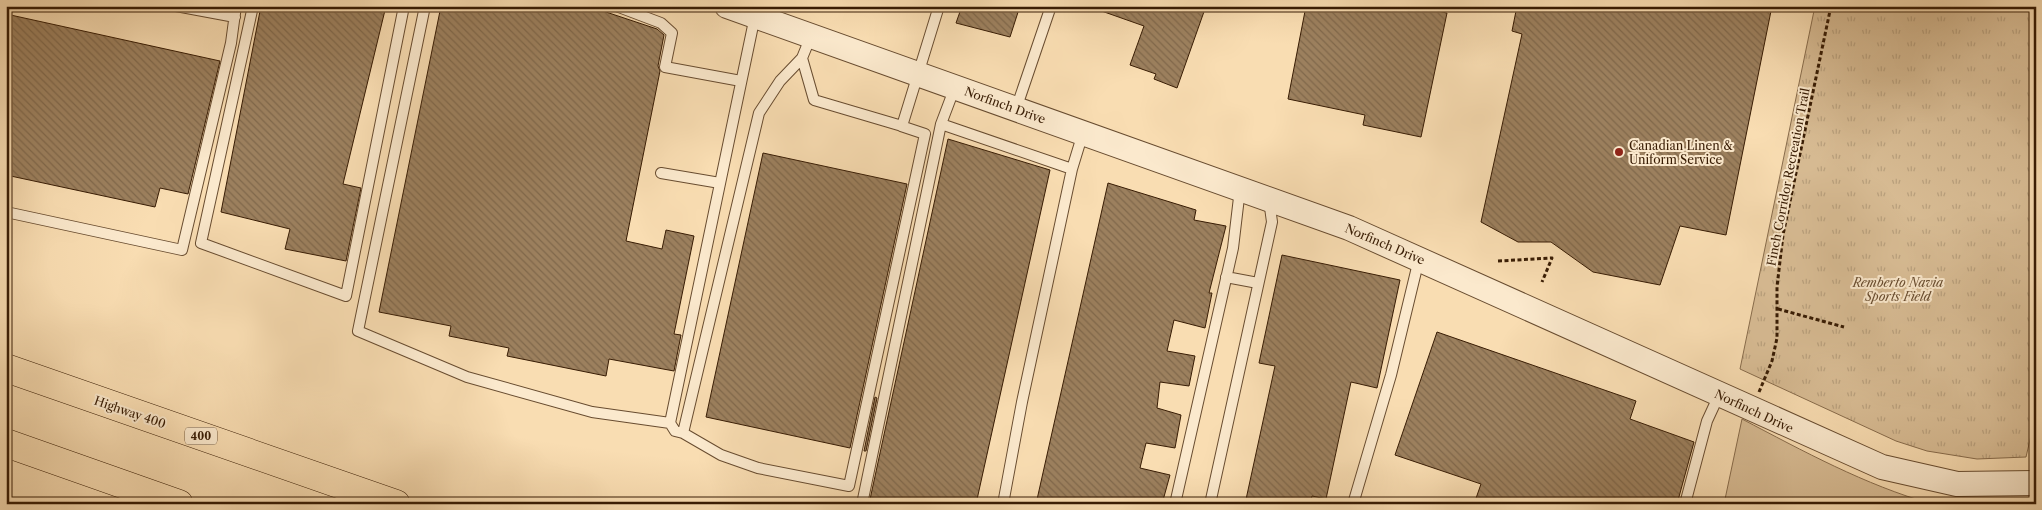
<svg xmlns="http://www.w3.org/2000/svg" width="2042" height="510" font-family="'Libre Caslon Text',serif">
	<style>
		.green { fill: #d8bc94; stroke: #886c4c }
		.park { fill: url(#park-tufts); stroke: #886c4c }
		.building { fill: url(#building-back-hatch); stroke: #381c04 }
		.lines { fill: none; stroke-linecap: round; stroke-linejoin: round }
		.service-casing { stroke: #684c30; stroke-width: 12 }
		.tertiary-casing { stroke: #684c30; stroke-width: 26 }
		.motorway-casing { stroke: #381c04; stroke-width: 29 }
		.path { stroke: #381c04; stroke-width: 3; stroke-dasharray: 4 2.5; stroke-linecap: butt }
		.service { stroke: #fbe9cd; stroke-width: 10 }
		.tertiary { stroke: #fbe9cd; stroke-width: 24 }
		.motorway { stroke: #f9ddb2; stroke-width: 28 }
		.poi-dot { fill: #8f2418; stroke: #fbe9cd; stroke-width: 2 }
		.labels { text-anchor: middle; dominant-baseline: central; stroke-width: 4; stroke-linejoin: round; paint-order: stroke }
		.shield { fill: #fbe9cd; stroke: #725a40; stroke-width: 1 }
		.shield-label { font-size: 11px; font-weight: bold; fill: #381c04 }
		.street-label { font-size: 12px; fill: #381c04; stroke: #fbe9cd }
		.poi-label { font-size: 12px; fill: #381c04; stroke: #fbe9cd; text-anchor: start }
		.park-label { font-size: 12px; font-style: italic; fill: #684c2f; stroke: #fbe9cd }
	</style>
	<defs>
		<pattern id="park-tufts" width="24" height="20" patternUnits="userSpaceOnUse" patternTransform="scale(1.25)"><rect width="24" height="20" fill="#d8bc94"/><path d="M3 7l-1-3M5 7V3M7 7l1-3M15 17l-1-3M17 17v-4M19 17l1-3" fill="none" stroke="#baa17e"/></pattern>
		<pattern id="building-back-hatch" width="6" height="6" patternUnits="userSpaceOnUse" patternTransform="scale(1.25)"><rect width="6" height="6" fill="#9c805e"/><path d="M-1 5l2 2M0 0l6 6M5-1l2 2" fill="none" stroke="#80684b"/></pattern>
	</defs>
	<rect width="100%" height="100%" fill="#f9ddb2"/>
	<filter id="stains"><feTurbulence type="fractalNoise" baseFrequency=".004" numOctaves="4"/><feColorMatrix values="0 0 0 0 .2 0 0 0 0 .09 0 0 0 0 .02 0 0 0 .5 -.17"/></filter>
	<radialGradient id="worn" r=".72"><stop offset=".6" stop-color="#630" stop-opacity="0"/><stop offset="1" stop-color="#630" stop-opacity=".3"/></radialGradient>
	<!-- green -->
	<path class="green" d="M1742,419c61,32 123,66 190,85h-208z"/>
	<!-- park -->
	<path class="park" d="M1815,6h221v408l-10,43 -49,2 -50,-8 -31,-10 -156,-72z"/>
	<!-- building -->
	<path class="building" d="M261,6h125l-43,178 18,4 -15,73 -61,-12 5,-20 -69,-17z
		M441,6h147l69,23 7,6 -6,31 2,5 -34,170 36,8 4,-19 28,6 -20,98 7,1 -7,36 -65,-12 -3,17 -99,-20 2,-8 -60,-12 2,-10 -72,-14z
		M962,6h58l-10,31 -54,-14z
		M1093,6h113l-29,82 -23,-9 2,-5 -26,-9 14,-39 -51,-18z
		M1306,6h107l34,7 -26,124 -58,-12 2,-10 -77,-16z
		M1517,6h255l-46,229 -46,-9 -20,59 -67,-13 -42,-30h-33l-37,-20 41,-188 -10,-3z
		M6,14l214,47 -32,133 -28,-6 -5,19 -149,-32z
		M948,139l102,31 -74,334h-107z
		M763,153l144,31 -57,264 -144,-31z
		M1108,183l88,27 -2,10 32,6 -17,67h3l-7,35 -31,-8 -7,31 28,5 -6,30 -29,-4 -3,26 24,7 -6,33 -29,-5 -6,25 30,7 -8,29h-126z
		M1282,255l118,25 -23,108 -26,-6 -25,117 -14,-3 -2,8h-65l30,-138 -16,-3z
		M1437,332l199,69 -6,18 64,23 -17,62h-203l7,-20 -86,-29z
		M875,397l2,1 -11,53h-2z"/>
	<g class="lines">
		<!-- service casing -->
		<g class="service-casing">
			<path id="service" d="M176,6l59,11
				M253,6l-52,237 145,53 58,-290
				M425,6l-67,325 109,46 125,35 78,11 85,-407
				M616,6l45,17 11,10 -7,34 76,14
				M802,58l12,42 88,26 37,-120
				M1016,109l35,-103
				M941,124l131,45 -50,233 -19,102
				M1072,169l11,-36
				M661,173l59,10
				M6,212l176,38 49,-207 5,-37
				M1226,277l32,6
				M670,423l5,8 8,2 76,-320 21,-32 22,-23 9,-22
				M683,433l38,22 37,13 91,18 76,-352 -24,-8
				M862,504l79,-380 14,-37
				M1175,504l58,-256 7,-59
				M1210,504l62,-282 -3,-22
				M1353,504l38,-129 28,-116
				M1685,504l22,-83 12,-26"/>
		</g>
		<!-- tertiary casing -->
		<g class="tertiary-casing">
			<path id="tertiary" d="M727,6l622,222 533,239 75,17 79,-1"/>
		</g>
		<!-- motorway casing -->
		<g class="motorway-casing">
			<path id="motorway" d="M6,368l390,136
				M6,443l173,61"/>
		</g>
		<!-- path -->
		<path class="path" d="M1498,261l54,-3 -10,24
			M1778,309l66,18
			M1759,392l13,-31 5,-23v-51l6,-52 48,-229"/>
		<!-- service -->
		<use href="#service" class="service"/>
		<!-- tertiary -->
		<use href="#tertiary" class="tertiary"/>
		<!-- motorway -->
		<use href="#motorway" class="motorway"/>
	</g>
	<!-- markers -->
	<circle class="poi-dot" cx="1619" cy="152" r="5"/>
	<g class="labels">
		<!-- shield labels -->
		<rect class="shield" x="185" y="427.5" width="32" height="17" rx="4"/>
		<g class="shield-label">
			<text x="201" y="436">400</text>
		</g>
		<!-- street labels -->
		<g class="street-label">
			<text transform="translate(1005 105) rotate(20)">Norfinch Drive</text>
			<text transform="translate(1788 177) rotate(-79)">Finch Corridor Recreation Trail</text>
			<text transform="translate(1385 244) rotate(23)">Norfinch Drive</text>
			<text transform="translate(1754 411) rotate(25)">Norfinch Drive</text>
			<text transform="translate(130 412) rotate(19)">Highway 400</text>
		</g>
		<!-- poi labels -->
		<g class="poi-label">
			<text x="1629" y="145">Canadian Linen &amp;<tspan x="1629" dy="14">Uniform Service</tspan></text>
		</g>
		<!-- park labels -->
		<g class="park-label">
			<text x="1898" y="282">Remberto Navia<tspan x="1898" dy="14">Sports Field</tspan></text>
		</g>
	</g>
	<!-- margin -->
	<rect width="2042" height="510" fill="none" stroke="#f9ddb2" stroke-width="25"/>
	<rect x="8" y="8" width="2027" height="495" fill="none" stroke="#381c04" stroke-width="2.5"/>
	<rect x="12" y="12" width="2017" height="485" fill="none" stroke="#381c04"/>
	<rect width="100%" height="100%" filter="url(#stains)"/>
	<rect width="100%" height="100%" fill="url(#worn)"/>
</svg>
